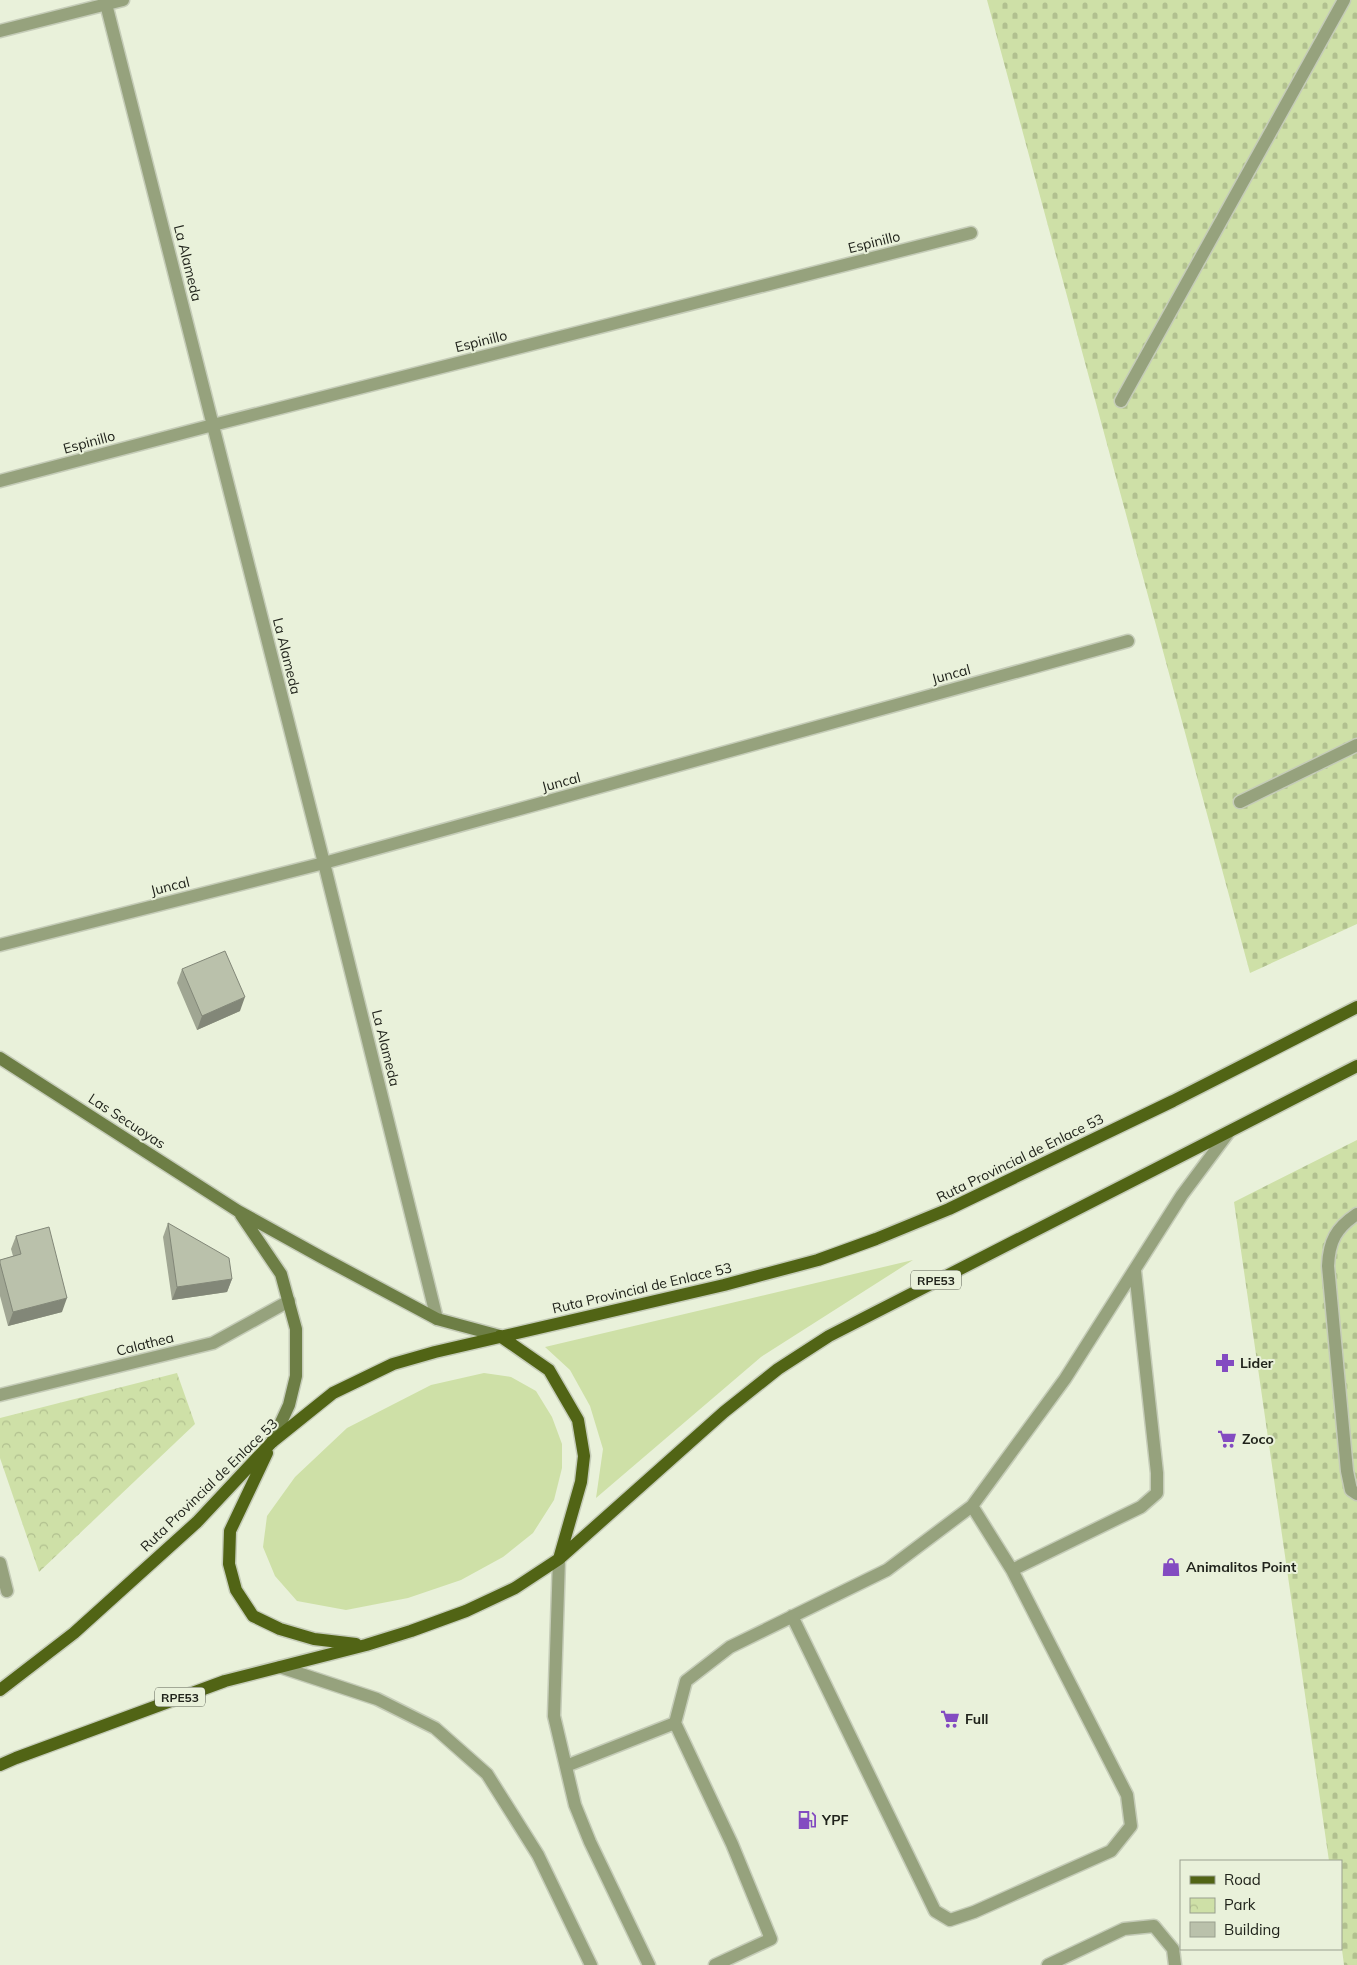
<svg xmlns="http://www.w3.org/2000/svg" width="1357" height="1965" font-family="Mulish,sans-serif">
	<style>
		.grass { fill: #cee0a7 }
		.cemetery { fill: url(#cemetery-stones) }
		.park { fill: url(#park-crowns) }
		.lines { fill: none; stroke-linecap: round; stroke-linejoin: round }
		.service-casing { stroke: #c5ccb8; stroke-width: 15 }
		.minor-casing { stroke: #c5ccb8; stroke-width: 15 }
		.secondary-casing { stroke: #c5ccb8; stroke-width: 15 }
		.primary-casing { stroke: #c5ccb8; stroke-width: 15 }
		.service { stroke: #96a27d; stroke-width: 12 }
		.minor { stroke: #96a27d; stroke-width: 12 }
		.secondary { stroke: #6d7e45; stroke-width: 12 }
		.primary { stroke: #516415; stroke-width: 12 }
		.wall { fill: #a0a693 }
		.shaded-wall { fill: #828778 }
		.building { fill: #bac1ab; stroke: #828778 }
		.labels { text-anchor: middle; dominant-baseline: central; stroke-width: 4; stroke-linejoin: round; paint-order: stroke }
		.shield { fill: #e9f1da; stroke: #5c6154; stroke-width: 1 }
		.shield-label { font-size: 12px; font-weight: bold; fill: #20231b }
		.street-label { font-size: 14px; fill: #20231b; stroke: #e9f1da }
		.poi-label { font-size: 14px; font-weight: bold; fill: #20231b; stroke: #e9f1da; text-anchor: start }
	</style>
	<defs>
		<pattern id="cemetery-stones" width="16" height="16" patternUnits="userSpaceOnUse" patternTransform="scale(1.25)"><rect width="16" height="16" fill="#cee0a7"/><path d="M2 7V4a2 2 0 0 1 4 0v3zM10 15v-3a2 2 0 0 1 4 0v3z" fill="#b1c08f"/></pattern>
		<pattern id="park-crowns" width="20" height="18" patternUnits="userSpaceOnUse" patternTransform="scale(1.25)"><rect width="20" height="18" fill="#cee0a7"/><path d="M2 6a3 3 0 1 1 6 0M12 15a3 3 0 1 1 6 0" fill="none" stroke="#b1c08f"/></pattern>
	</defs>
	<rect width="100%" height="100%" fill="#e9f1da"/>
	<!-- grass -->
	<path class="grass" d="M913,1260l-152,97 -165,141 7,-49 -13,-43 -20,-36 -25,-23z
		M484,1373l27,4 25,14 16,26 10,27v24l-8,32 -21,33 -30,24 -42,23 -53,18 -62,12 -49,-9 -22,-25 -12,-29 4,-31 28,-39 52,-49 84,-43z"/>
	<!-- cemetery -->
	<path class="cemetery" d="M987,0h370v924l-107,49z
		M1357,1140v825h-13l-3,-23v-81h-12l-95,-659z"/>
	<!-- park -->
	<path class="park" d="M177,1373l18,51 -156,148 -39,-114v-40z"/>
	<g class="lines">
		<!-- service casing -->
		<g class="service-casing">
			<path id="service" d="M1121,401l223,-401
				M1240,802l117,-57
				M1357,1214c-21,14 -28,27 -29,52l19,205 4,19 6,4
				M559,1559l-5,157 21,89 15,37 59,123
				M1012,1570l129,-63 16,-14v-20l-22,-202
				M792,1616l143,295 15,9 24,-8 137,-61 20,-25 -4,-31 -115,-225 -40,-64
				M280,1667l97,32 58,29 52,46 51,81 53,110
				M566,1766l109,-43
				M715,1965l56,-26 -39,-95 -57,-121 11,-42 44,-34 157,-77 85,-64 93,-127 117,-184 47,-63
				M1048,1965l76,-36 30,-3 19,23 2,16"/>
		</g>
		<!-- minor casing -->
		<g class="minor-casing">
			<path id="minor" d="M105,0l219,863 113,456
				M0,31l123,-31
				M0,481l213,-56 758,-192
				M0,945l324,-82 804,-222
				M0,1395l213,-52 76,-42
				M0,1563l7,28"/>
		</g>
		<!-- secondary casing -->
		<g class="secondary-casing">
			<path id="secondary" d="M0,1058l238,153 83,46 116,62 63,17
				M241,1215l40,59 15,55v47l-7,29 -17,37"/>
		</g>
		<!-- primary casing -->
		<g class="primary-casing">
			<path id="primary" d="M500,1336l49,34 29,50 6,36 -3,26 -22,77
				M267,1453l-37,78 -1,33 7,26 17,26 27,13 34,10 42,5
				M0,1690l74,-57 123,-111 75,-80 61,-49 60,-29 42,-12 289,-67 94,-25 58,-21 73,-30 224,-108 184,-94
				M0,1765l16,-7 209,-77 141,-36 45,-14 55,-20 49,-23 44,-29 165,-147 54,-43 51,-33 528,-270"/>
		</g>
		<!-- service -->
		<use href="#service" class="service"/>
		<!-- minor -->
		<use href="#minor" class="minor"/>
		<!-- secondary -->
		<use href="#secondary" class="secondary"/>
		<!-- primary -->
		<use href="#primary" class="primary"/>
	</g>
	<!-- wall -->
	<path class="wall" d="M182,969l58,42 -43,19 -20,-47z
		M168,1223l64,56 -5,13 -55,8 -9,-63z
		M16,1236l46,76 -54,14 -8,-30v-36l13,-4 -2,-7z"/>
	<!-- shaded-wall -->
	<path class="shaded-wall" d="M245,997l-5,14 -43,19 5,-14z
		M232,1279l-5,13 -55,8 5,-13z
		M67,1298l-5,14 -54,14 5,-14z"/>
	<!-- building -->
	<path class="building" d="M225,951l20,46 -43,19 -20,-47z
		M168,1223l61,35 3,21 -55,8z
		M49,1227l18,71 -54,14 -13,-49v-3l21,-6 -5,-18z"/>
	<!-- icons -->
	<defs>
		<g id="pharmacy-bare" transform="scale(1.5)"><path d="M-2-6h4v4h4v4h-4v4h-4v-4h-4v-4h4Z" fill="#834bc1" stroke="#e9f1da" stroke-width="2.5" paint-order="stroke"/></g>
		<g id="supermarket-bare" transform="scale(1.5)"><path d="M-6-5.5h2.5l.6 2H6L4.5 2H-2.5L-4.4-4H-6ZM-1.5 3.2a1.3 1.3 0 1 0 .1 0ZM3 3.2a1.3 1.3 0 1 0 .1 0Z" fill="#834bc1" stroke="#e9f1da" stroke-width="2.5" paint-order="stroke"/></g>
		<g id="shop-bare" transform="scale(1.5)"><path d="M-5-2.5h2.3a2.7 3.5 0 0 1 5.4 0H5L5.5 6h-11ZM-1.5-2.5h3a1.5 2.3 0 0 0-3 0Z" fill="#834bc1" stroke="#e9f1da" stroke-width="2.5" paint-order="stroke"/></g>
		<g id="fuel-bare" transform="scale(1.5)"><path d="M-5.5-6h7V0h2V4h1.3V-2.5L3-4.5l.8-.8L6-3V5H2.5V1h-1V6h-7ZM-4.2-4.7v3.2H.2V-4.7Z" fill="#834bc1" stroke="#e9f1da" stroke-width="2.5" paint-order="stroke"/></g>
	</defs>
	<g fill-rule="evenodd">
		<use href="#pharmacy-bare" x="1225" y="1363"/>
		<use href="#supermarket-bare" x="1227" y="1439"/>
		<use href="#shop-bare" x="1171" y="1567"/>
		<use href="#supermarket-bare" x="950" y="1719"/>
		<use href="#fuel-bare" x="807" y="1820"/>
	</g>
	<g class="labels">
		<!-- shield labels -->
		<g class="shield">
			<rect x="911" y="1270.5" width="50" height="19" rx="4"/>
			<rect x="155" y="1687.5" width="50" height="19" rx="4"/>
		</g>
		<g class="shield-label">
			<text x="936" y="1280">RPE53</text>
			<text x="180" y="1697">RPE53</text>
		</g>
		<!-- street labels -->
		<g class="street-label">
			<text transform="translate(874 242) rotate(-14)">Espinillo</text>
			<text transform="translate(188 263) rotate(76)">La Alameda</text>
			<text transform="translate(481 341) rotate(-14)">Espinillo</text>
			<text transform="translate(89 442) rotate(-15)">Espinillo</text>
			<text transform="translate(287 656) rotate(76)">La Alameda</text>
			<text transform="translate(951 674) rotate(-15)">Juncal</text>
			<text transform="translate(561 782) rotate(-15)">Juncal</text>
			<text transform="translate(170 886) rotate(-14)">Juncal</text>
			<text transform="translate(386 1048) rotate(76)">La Alameda</text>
			<text transform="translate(127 1121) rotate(33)">Las Secuoyas</text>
			<text transform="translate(1020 1158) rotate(-26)">Ruta Provincial de Enlace 53</text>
			<text transform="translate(642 1288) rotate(-13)">Ruta Provincial de Enlace 53</text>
			<text transform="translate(145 1344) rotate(-14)">Calathea</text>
			<text transform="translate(209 1485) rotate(-44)">Ruta Provincial de Enlace 53</text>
		</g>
		<!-- poi labels -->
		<g class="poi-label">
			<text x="1240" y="1363">Lider</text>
			<text x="1242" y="1439">Zoco</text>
			<text x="1186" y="1567">Animalitos Point</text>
			<text x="965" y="1719">Full</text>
			<text x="822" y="1820">YPF</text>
		</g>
	</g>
	<!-- legend -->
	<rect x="1180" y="1860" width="162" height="90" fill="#e9f1da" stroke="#999f8e"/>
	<rect x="1190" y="1876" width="25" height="8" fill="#516415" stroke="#999f8e"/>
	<text x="1224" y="1885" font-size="15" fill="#20231b">Road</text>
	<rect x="1190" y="1898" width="25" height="15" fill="url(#park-crowns)" stroke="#999f8e"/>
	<text x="1224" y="1910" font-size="15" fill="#20231b">Park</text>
	<rect x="1190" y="1922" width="25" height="15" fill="#bac1ab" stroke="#999f8e"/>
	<text x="1224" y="1935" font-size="15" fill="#20231b">Building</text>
</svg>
